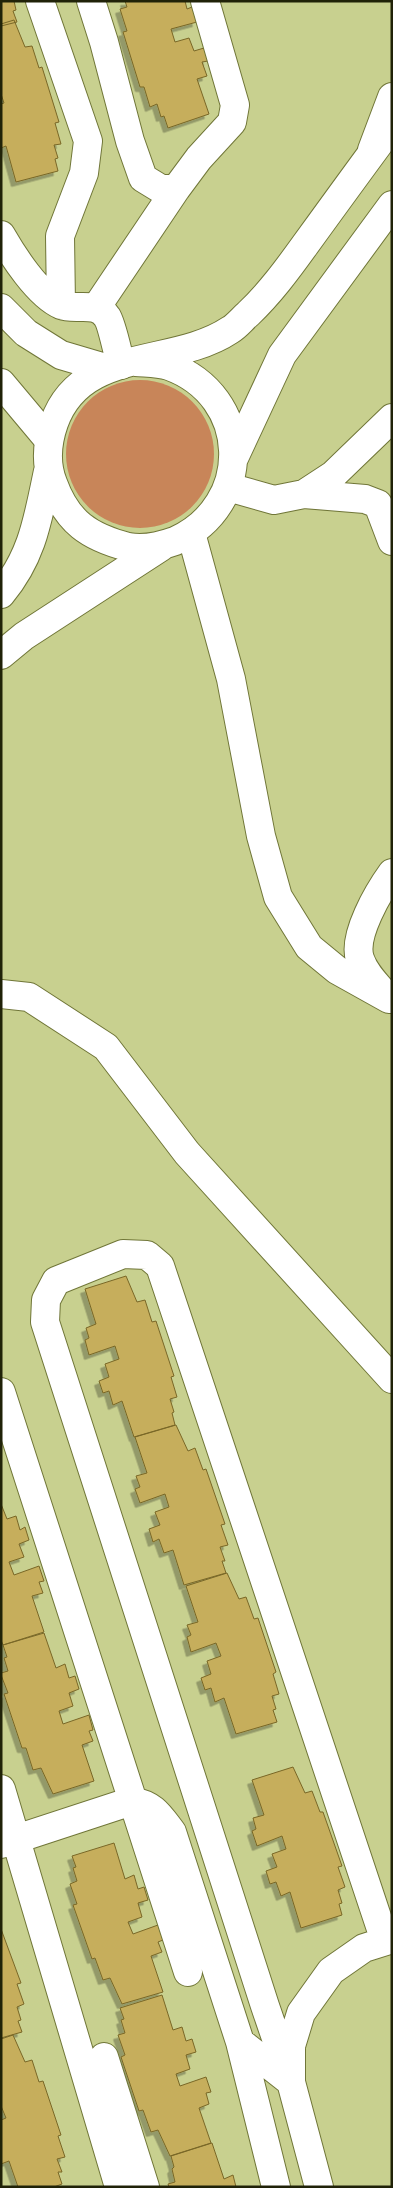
<svg xmlns="http://www.w3.org/2000/svg" width="393" height="2188" font-family="'Fira Sans Condensed',sans-serif">
	<style>
		.green { fill: #c88559 }
		.building { fill: #c6ae5c; stroke: #796727; filter: url(#shadow) }
		.lines { fill: none; stroke-linecap: round; stroke-linejoin: round }
		.minor-casing { stroke: #707638; stroke-width: 30 }
		.major-casing { stroke: #707638; stroke-width: 30 }
		.minor { stroke: #fff; stroke-width: 28 }
		.major { stroke: #fff; stroke-width: 28 }
	</style>
	<defs>
		<filter id="shadow"><feDropShadow dx="-4.5" dy="4.5" stdDeviation="0" flood-color="#0004"/></filter>
	</defs>
	<rect width="100%" height="100%" fill="#c8d08f"/>
	<!-- green -->
	<path class="green" d="M66 454a74 74 0 1 1 148 0a74 74 0 1 1-148 0Z"/>
	<!-- building -->
	<path class="building" d="M1,1h13l2,9 -3,1 4,11 -16,4z
		M125,1h60l2,8 5,-2 5,15 -26,7 4,13 14,-4 5,13 10,-3 4,13 -6,1 5,14 -10,3 12,35 -41,14 -4,-12 -3,1 -4,-13 -7,3 -6,-20h-4l-17,-55 4,-1 -7,-22 7,-2z
		M14,20l11,27 7,-1 7,22 3,-1 17,55 -4,1 6,21 -7,1 4,13 -3,1 3,12 -42,11 -10,-36 -5,2v-44l3,-1 -3,-9v-70z
		M126,1276l11,26 8,-2 7,22 4,-1 18,55 -3,1 6,20 -7,2 4,13 -2,1 3,12 -41,12 -12,-36 -9,4 -4,-14 -6,2 -4,-12 10,-4 -4,-13 14,-5 -4,-13 -26,9 -4,-15 4,-2 -3,-10 10,-4 -11,-35z
		M176,1425l12,26 7,-3 8,22 3,-1 19,55 -4,1 7,20 -8,2 5,14h-3l4,12 -42,12 -11,-35 -9,3 -5,-14 -6,3 -4,-13 11,-4 -5,-13 14,-5 -4,-13 -25,9 -5,-14 5,-2 -4,-11 11,-3 -12,-36z
		M1,1504l6,15 9,-3 4,14 5,-3 4,13 -10,4 5,13 -15,5 5,13 25,-9 5,15 -5,1 4,11 -11,3 12,36 -41,13 -2,-5z
		M227,1573l12,26 7,-2 8,22 4,-1 18,54 -3,2 6,20 -7,2 4,13 -3,1 4,12 -41,12 -12,-36 -9,4 -4,-14 -6,2 -4,-12 10,-4 -4,-13 14,-5 -5,-13 -25,9 -4,-15 4,-2 -4,-10 11,-3 -12,-36z
		M44,1633l12,35 9,-4 4,14 6,-2 4,13 -10,4 4,13 -14,5 4,13 26,-9 4,15 -4,1 4,10 -11,4 12,36 -41,13 -12,-26 -8,2 -7,-22h-4l-18,-54 4,-1 -7,-18v-2l7,-2 -4,-13 3,-1 -4,-12z
		M293,1767l12,26 7,-2 8,21h3l19,54 -4,1 7,20 -7,3 4,13 -3,1 3,11 -41,13 -11,-36 -9,4 -5,-14 -6,2 -4,-13 11,-4 -5,-13 14,-5 -4,-13 -25,10 -5,-15 4,-2 -3,-11 11,-3 -12,-35z
		M114,1843l11,36 9,-4 4,14 6,-2 4,13 -10,3 4,14 -14,5 5,12 25,-9 5,15 -5,2 4,10 -11,4 12,36 -41,12 -12,-26 -7,2 -8,-22 -3,1 -19,-54 4,-1 -7,-20 7,-3 -4,-13 3,-1 -4,-11z
		M1,1929l20,54 -4,1 7,20 -7,3 4,13 -3,1 4,11 -21,6z
		M162,1995l11,35 9,-3 4,14 6,-2 4,13 -10,3 4,14 -14,5 4,12 26,-9 5,15 -5,1 3,11 -10,4 12,35 -41,13 -12,-26 -7,2 -8,-22 -4,1 -18,-54 4,-2 -7,-20 7,-2 -4,-13 3,-1 -4,-11z
		M13,2035l12,27 7,-2 7,22 4,-1 18,54 -3,1 7,21 -8,2 5,13h-4l4,12 -8,3h-36l-9,-26 -8,3v-44l5,-2 -5,-12v-67z
		M212,2143l12,36 9,-4 3,12h-67l-1,-3 7,-2 -3,-13 2,-2 -3,-11z"/>
	<g class="lines">
		<!-- minor casing -->
		<g class="minor-casing">
			<path id="minor" d="M40,1l48,140 -4,32 -24,63 1,69
				M91,1l13,41 26,99 13,37 18,11h15
				M372,150l20,-53
				M1,235c12,21 37,60 60,70 15,6 35,-5 46,12 5,7 11,38 14,48
				M1,308l25,25 35,22 44,13
				M96,308l80,-119 23,-31 33,-36 3,-17 -30,-104
				M1,383l47,56
				M228,487l46,13 30,-6 29,-19 59,-57
				M304,494l61,5 13,5 14,37
				M191,533l40,146 30,157 17,61 31,50 28,23 52,29
				M382,991c-9,-10 -18,-20 -22,-32 -8,-23 19,-68 32,-86
				M1,994l28,3 77,50 81,106 205,226
				M1,1392l187,580
				M1,1789l118,398
				M1,1844l131,-43c22,4 27,14 40,31l68,210 51,40
				M240,2042l36,145
				M104,2057l41,130
				M291,2082l-26,-76 -220,-684 1,-22 10,-19 67,-27 24,1 13,11 225,675
				M319,2187l-28,-105v-36l10,-33 30,-42 33,-23 28,-9"/>
		</g>
		<!-- major casing -->
		<g class="major-casing">
			<path id="major" d="M136,362c11,1 23,1 33,4 83,30 86,139 6,175 -14,5 -32,9 -47,6 -39,-10 -61,-25 -75,-64 -8,-20 -6,-40 1,-60 27,-77 119,-55 176,-93 7,-4 12,-11 18,-16 22,-21 39,-44 57,-69 29,-40 58,-80 87,-119
				M234,458l48,-103 110,-150
				M1,594c32,-38 37,-76 47,-123
				M1,655l23,-19 137,-89"/>
		</g>
		<!-- minor -->
		<use href="#minor" class="minor"/>
		<!-- major -->
		<use href="#major" class="major"/>
	</g>
	<!-- border -->
	<rect width="393" height="2188" fill="none" stroke="#202208" stroke-width="5"/>
</svg>
